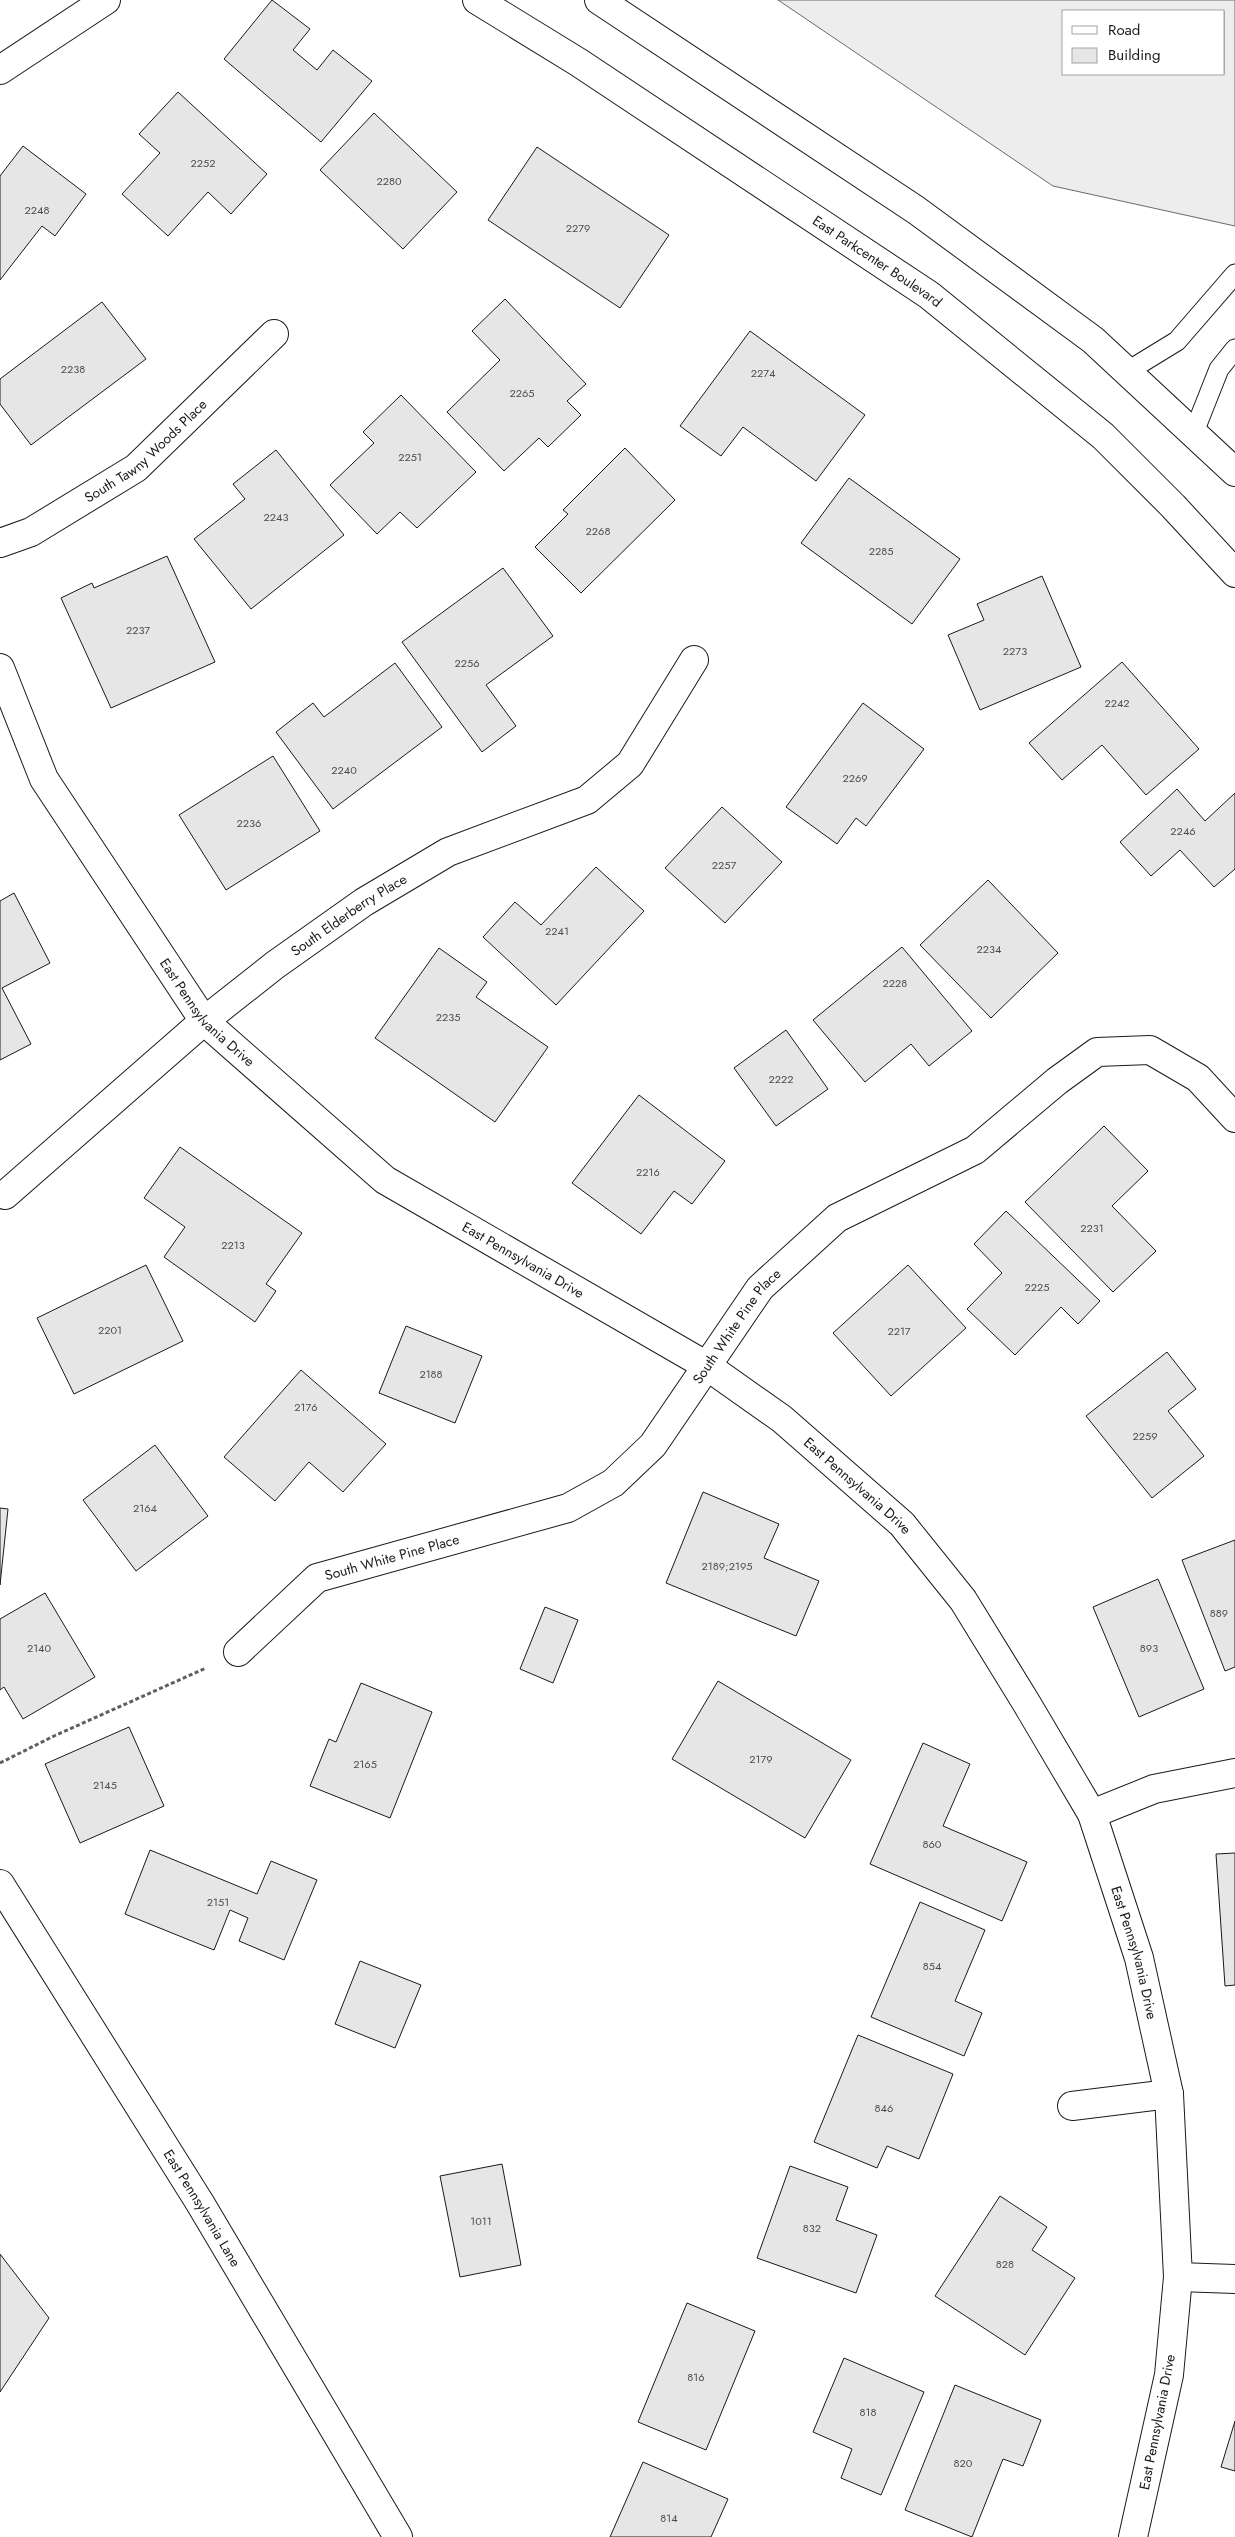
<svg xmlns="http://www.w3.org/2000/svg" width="1235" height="2537" font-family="Jost,sans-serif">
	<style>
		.parking { fill: #ededed; stroke: #6a6a6a; fill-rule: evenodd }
		.building { fill: #e6e6e6; stroke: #1a1a1a }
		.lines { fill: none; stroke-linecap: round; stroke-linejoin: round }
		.service-casing { stroke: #1a1a1a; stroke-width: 21 }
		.minor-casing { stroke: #1a1a1a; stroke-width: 30 }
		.secondary-casing { stroke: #1a1a1a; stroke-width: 30 }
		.path { stroke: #5f5f5f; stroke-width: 3; stroke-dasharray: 4 2.5; stroke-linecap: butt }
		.service { stroke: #fff; stroke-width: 19 }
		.minor { stroke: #fff; stroke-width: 28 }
		.secondary { stroke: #fff; stroke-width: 28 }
		.labels { text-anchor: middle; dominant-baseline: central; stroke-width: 4; stroke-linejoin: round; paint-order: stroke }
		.number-label { font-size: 11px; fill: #4d4d4d }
		.street-label { font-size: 14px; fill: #1a1a1a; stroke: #fff }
	</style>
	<rect width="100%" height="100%" fill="#fff"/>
	<!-- parking -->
	<path class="parking" d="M778,0h457v226l-182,-40zM1064,11h160v63h-160z"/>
	<!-- building -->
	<path class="building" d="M272,0l38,29 -17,21 24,20 16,-20 39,31 -51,61 -97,-83z
		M178,92l89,82 -36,40 -23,-22 -40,44 -46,-42 38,-41 -21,-19z
		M374,113l83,79 -54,57 -83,-79z
		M23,146l63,48 -31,42 -13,-10 -42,54v-104z
		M537,147l132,88 -49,73 -132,-88z
		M505,299l81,85 -19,17 14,14 -33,32 -9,-9 -35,33 -57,-59 53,-52 -28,-29z
		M102,302l44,57 -115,86 -31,-41v-25z
		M750,331l115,84 -49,66 -73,-54 -22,29 -41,-30z
		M401,395l75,77 -59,56 -17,-16 -23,22 -47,-49 44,-42 -11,-11z
		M625,448l50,52 -94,93 -46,-46 33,-33 -5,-4z
		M276,450l68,85 -93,74 -57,-70 51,-40 -12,-15z
		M849,478l111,81 -48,65 -111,-81z
		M167,556l48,106 -104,46 -50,-110 31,-15 2,5z
		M503,568l50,68 -67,49 30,41 -34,26 -80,-110z
		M1042,576l39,91 -101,43 -32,-75 36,-15 -7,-16z
		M1122,662l77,87 -53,46 -44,-50 -40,35 -33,-37z
		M395,663l47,64 -109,82 -57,-77 37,-29 11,14z
		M863,703l61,46 -58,77 -10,-8 -19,26 -51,-37z
		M273,756l47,75 -94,59 -47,-75z
		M1177,789l28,32 30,-28v76l-21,18 -34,-37 -29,26 -31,-34z
		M722,807l60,55 -57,61 -60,-55z
		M596,867l48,44 -88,94 -73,-68 32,-35 26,23z
		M988,880l70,73 -67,65 -71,-73z
		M14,893l36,70 -48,25 29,56 -31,16v-159z
		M902,947l70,84 -43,35 -18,-22 -46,38 -52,-62z
		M439,948l48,34 -11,15 72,50 -53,75 -120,-84z
		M786,1030l42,59 -52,37 -42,-58z
		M639,1095l86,66 -33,43 -18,-13 -33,43 -69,-51z
		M1104,1126l44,45 -36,35 44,45 -43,41 -88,-90z
		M180,1147l122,86 -36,51 10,7 -21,31 -91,-65 21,-30 -41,-29z
		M1006,1211l94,90 -22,23 -17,-17 -46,48 -48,-46 35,-36 -28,-29z
		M146,1265l37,76 -109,53 -37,-76z
		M908,1265l58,63 -75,68 -58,-63z
		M406,1326l76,30 -27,67 -76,-30z
		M1167,1352l29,37 -28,22 36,45 -52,42 -66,-82z
		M301,1370l85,74 -43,48 -34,-30 -34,39 -51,-44z
		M155,1445l53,71 -72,55 -53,-71z
		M703,1492l76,32 -15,34 55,23 -23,55 -130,-53z
		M0,1508l8,1 -8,76z
		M1235,1540v127l-10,4 -43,-111z
		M1158,1579l46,110 -65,28 -46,-110z
		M45,1593l50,84 -72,42 -19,-32 -4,3v-71z
		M545,1607l33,13 -25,63 -33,-14z
		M718,1681l133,79 -46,78 -133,-79z
		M361,1683l71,29 -42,106 -80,-32 19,-47 7,3z
		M129,1727l35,79 -84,37 -35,-79z
		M923,1743l47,21 -27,62 84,36 -25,59 -132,-57z
		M150,1850l107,44 14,-33 46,19 -33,80 -45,-19 9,-23 -18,-8 -16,40 -89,-36z
		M1235,1853v132l-10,1 -9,-132z
		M920,1902l65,28 -30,71 27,12 -18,43 -93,-39z
		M360,1961l61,24 -26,63 -60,-24z
		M858,2035l95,39 -34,85 -32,-13 -10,22 -63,-26z
		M502,2164l19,101 -61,12 -20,-101z
		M790,2166l58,21 -12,33 41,15 -21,58 -99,-35z
		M1000,2196l47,31 -15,23 43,28 -50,77 -90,-59z
		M0,2254l49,64 -49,74z
		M687,2303l68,28 -49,119 -68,-28z
		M844,2358l80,34 -43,103 -40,-17 11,-29 -39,-17z
		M955,2385l86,35 -18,46 -20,-7 -31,78 -67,-27z
		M1235,2421v50l-14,-4z
		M643,2462l85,37 -17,38h-101z"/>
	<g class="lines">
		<!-- service casing -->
		<g class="service-casing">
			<path id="service" d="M1128,371l49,-30 58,-67
				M1194,432l25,-63 16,-20"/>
		</g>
		<!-- minor casing -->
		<g class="minor-casing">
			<g id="minor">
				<path d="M0,70l106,-70"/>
				<path id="s1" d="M0,543l31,-11 105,-64 138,-134"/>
				<path id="s2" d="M0,668l44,111 160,242 181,159 322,186 75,53 120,105 61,76 64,104 65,110 47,144 30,136 9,183 -9,98 -36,162"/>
				<path id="s3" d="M5,1195l199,-174 71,-56 89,-63 84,-50 139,-52 43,-36 64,-104"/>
				<path id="s4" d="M238,1652l79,-74 251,-70 45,-25 40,-38 107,-157 77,-70 138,-68 82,-69 40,-29 53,-2 48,28 37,40"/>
				<path d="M1092,1814l62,-25 81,-16"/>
				<path id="s5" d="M0,1884l200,319 198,334"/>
				<path d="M1072,2106l97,-12"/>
				<path d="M1178,2277l57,2"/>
			</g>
		</g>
		<!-- secondary casing -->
		<g class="secondary-casing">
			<g id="secondary">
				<path id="s6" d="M477,0l101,62 351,233 174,141 70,70 62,67"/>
				<path d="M599,0l317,210 177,130 142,132"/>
			</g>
		</g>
		<!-- path -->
		<path class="path" d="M0,1763l54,-27 152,-68"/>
		<!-- service -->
		<use href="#service" class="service"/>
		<!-- minor -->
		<use href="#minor" class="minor"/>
		<!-- secondary -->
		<use href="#secondary" class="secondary"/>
	</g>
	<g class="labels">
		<!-- number labels -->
		<g class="number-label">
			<text x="203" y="163">2252</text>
			<text x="389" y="181">2280</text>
			<text x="37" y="210">2248</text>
			<text x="578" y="228">2279</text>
			<text x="73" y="369">2238</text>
			<text x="763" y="373">2274</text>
			<text x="522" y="393">2265</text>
			<text x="410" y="457">2251</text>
			<text x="276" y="517">2243</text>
			<text x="598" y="531">2268</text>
			<text x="881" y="551">2285</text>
			<text x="138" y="630">2237</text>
			<text x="1015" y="651">2273</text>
			<text x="467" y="663">2256</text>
			<text x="1117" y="703">2242</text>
			<text x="344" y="770">2240</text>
			<text x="855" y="778">2269</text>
			<text x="249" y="823">2236</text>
			<text x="1183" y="831">2246</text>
			<text x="724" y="865">2257</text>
			<text x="557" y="931">2241</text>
			<text x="989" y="949">2234</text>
			<text x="895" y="983">2228</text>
			<text x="448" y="1017">2235</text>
			<text x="781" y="1079">2222</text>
			<text x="648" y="1172">2216</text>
			<text x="1092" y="1228">2231</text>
			<text x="233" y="1245">2213</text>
			<text x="1037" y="1287">2225</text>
			<text x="110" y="1330">2201</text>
			<text x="899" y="1331">2217</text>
			<text x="431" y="1374">2188</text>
			<text x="306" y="1407">2176</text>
			<text x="1145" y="1436">2259</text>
			<text x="145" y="1508">2164</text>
			<text x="727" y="1566">2189;2195</text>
			<text x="1219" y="1613">889</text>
			<text x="39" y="1648">2140</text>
			<text x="1149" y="1648">893</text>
			<text x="761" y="1759">2179</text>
			<text x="365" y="1764">2165</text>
			<text x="105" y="1785">2145</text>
			<text x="932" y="1844">860</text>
			<text x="218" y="1902">2151</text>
			<text x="932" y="1966">854</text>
			<text x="884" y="2108">846</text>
			<text x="481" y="2221">1011</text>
			<text x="812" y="2228">832</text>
			<text x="1005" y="2264">828</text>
			<text x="696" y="2377">816</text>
			<text x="868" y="2412">818</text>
			<text x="963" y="2463">820</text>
			<text x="669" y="2518">814</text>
		</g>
		<!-- street labels -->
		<g class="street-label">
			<text stroke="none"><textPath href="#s6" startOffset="478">East Parkcenter Boulevard</textPath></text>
			<text stroke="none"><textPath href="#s1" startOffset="174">South Tawny Woods Place</textPath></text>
			<text stroke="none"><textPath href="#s3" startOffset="444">South Elderberry Place</textPath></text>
			<text stroke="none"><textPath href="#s2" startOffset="405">East Pennsylvania Drive</textPath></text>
			<text stroke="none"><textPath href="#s2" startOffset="810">East Pennsylvania Drive</textPath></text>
			<text stroke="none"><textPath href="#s4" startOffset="621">South White Pine Place</textPath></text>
			<text stroke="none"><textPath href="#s2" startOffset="1215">East Pennsylvania Drive</textPath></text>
			<text stroke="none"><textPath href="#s4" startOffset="186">South White Pine Place</textPath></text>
			<text stroke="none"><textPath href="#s2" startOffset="1766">East Pennsylvania Drive</textPath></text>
			<text stroke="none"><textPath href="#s5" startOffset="382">East Pennsylvania Lane</textPath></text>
			<text transform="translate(1157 2422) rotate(-79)">East Pennsylvania Drive</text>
		</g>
	</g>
	<!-- legend -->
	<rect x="1062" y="10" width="162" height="65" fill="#ffffff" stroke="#a3a3a3"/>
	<rect x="1072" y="26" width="25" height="8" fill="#ffffff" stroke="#a3a3a3"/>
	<text x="1108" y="35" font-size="15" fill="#1a1a1a">Road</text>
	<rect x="1072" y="48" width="25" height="15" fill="#e6e6e6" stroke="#a3a3a3"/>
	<text x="1108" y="60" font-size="15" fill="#1a1a1a">Building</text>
</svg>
